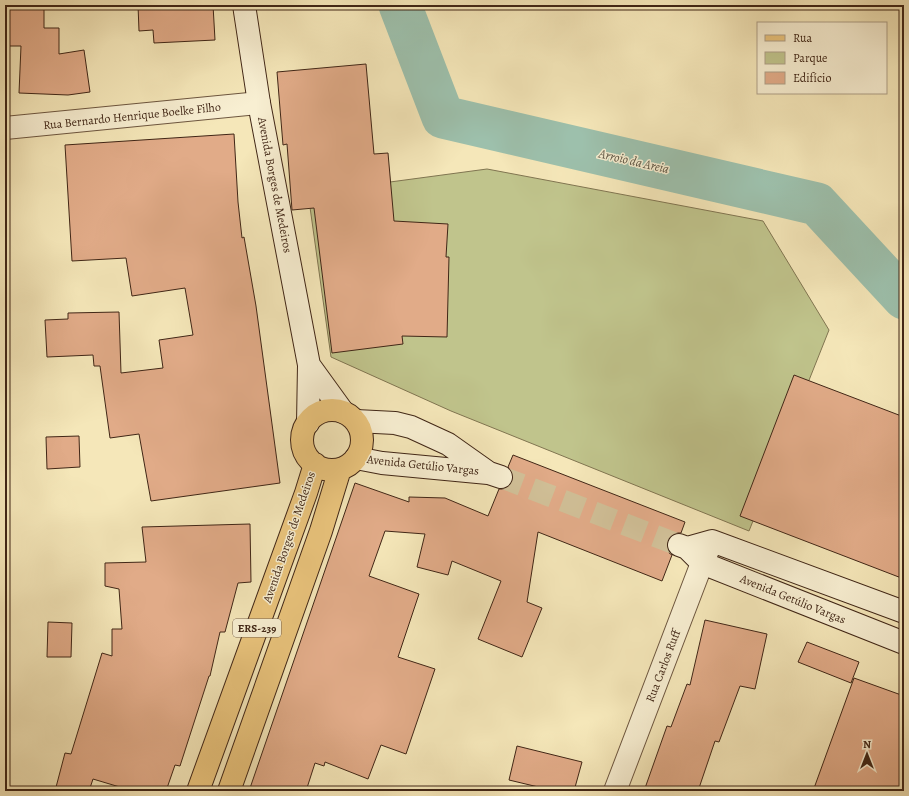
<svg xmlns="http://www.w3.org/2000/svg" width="909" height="796" font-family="Alegreya,serif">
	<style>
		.green { fill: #c0c48c; stroke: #807551 }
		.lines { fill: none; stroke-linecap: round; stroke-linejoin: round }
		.river { stroke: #9dc0ac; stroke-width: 43 }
		.building { fill: #e1ab88; stroke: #402616 }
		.secondary-tunnel { stroke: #d1c098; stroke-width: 22; stroke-dasharray: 22 11; stroke-linecap: butt }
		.tertiary-casing { stroke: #6d563f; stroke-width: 24 }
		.secondary-casing { stroke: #402616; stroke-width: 24 }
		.primary-casing { stroke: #402616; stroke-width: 24 }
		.tertiary { stroke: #f8efd2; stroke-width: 22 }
		.secondary { stroke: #f8efd2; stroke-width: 22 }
		.primary { stroke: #eac47c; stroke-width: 22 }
		.labels { text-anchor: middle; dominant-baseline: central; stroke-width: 3; stroke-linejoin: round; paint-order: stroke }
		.shield { fill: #f8efd2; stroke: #77624e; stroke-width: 1 }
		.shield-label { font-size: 11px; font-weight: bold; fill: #402616 }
		.street-label { font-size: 12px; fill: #402616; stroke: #f8efd2 }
		.water-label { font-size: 13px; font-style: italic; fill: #5c5443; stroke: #f8efd2 }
	</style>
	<rect width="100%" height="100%" fill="#f5e7b9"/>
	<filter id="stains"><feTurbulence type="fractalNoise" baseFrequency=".005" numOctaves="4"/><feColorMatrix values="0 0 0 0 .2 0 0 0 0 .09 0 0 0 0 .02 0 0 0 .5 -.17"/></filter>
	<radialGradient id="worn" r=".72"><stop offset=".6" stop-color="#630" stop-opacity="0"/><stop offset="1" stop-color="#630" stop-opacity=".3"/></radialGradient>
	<!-- green -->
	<path class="green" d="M487,169l276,52 66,109 -80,201 -298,-120 -120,-54 -23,-164z"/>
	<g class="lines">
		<!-- river -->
		<path class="river" d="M400,5l43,112 374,87 87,94"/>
	</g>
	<!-- building -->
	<path class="building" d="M138,5h75l2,35 -61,3 -1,-13 -14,1z
		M8,8h36v20h15v26l25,-4 6,42 -22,3 -49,-2 2,-47h-12z
		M366,64l8,90 14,-1 6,68 54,3 -2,33h3l-2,80 -45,-1 1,8 -71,9 -18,-145 -22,2 -5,-66 -4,1 -6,-73z
		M234,134l4,68 4,36 2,-1 12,69 24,177 -129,18 -12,-67 -29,4 -10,-72h-6l-1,-11 -46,2 -2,-37 23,-1v-6l51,-1 2,61 42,-5 -4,-28 34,-5 -8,-47 -53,8 -6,-38 -54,3 -7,-116z
		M794,375l110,42v162l-164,-63z
		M79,436l1,31 -33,2 -1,-32z
		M513,455l172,67 -4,11h-4l-6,2 -4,5v7l2,6 3,2 -10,26 -124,-49 -11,70 15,6 -20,49 -44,-18 23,-58 -49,-20 -4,14 -31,-8 8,-33 -40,-3 -16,45 50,18 -21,63 37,12 -29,85 -25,-9 -13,34 -43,-17 -1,4 -9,-3 -9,28h-57l106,-308 54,19v-5l36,1 43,18 11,-27h5l5,-2 4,-6v-7l-5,-7z
		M250,524l1,58 -13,1 -13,49h-5l-10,44h-1l-29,90 -5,-1 -9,26h-33l-40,-12 -4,12h-34l10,-38 6,1 31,-101 10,3v-27h10l-3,-40 -14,-3v-23l41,-1 -4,-35z
		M705,620l62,14 -12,55 -15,-3 -21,56 -4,-1 -17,50h-54l23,-65 4,1 16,-43 3,1z
		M48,622l24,1 -1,34h-24z
		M807,642l52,20 -8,21 -53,-21z
		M854,678l50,18v95h-91z
		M517,746l65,16 -8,29h-19l-46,-11z"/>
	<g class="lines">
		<!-- secondary-tunnel -->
		<path class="secondary-tunnel" d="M501,477l178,68"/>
		<!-- tertiary casing -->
		<g class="tertiary-casing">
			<path id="tertiary" d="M5,128l254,-25
				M615,791l87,-228 8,-17"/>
		</g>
		<!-- secondary casing -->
		<g class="secondary-casing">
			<path id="secondary" d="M244,5l15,98 50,262 -1,58
				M309,365l34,47
				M356,421l39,2 16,4 37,17 41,29 12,4
				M356,458l26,5 106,10
				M679,545l8,3 15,15 202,80
				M687,548l25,-7 192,71"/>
		</g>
		<!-- primary casing -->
		<g class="primary-casing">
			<path id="primary" d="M302 440a30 30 0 1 1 60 0a30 30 0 1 1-60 0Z
				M198,791l108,-298 9,-29
				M229,791l92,-260 19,-62"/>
		</g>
		<!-- tertiary -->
		<use href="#tertiary" class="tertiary"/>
		<!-- secondary -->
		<use href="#secondary" class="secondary"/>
		<!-- primary -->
		<use href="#primary" class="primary"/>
	</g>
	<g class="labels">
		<!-- shield labels -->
		<rect class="shield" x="233" y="619" width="48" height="18" rx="3"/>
		<g class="shield-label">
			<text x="257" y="628">ERS-239</text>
		</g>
		<!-- street labels -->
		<g class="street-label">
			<text transform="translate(132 116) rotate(-6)">Rua Bernardo Henrique Boelke Filho</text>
			<text transform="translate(275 185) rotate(79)">Avenida Borges de Medeiros</text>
			<text transform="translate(423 465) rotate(6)">Avenida Getúlio Vargas</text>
			<text transform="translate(289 537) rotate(-71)">Avenida Borges de Medeiros</text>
			<text transform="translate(793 599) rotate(22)">Avenida Getúlio Vargas</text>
			<text transform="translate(663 666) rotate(-69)">Rua Carlos Ruff</text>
		</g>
		<!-- water labels -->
		<g class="water-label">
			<text transform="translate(634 161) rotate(13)">Arroio da Areia</text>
		</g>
	</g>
	<!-- margin -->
	<rect width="909" height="796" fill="none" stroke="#f5e7b9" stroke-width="20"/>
	<rect x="6" y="6" width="897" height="784" fill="none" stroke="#402616" stroke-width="2"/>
	<rect x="10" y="10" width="889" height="776" fill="none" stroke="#402616"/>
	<!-- legend -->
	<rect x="757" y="22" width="130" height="72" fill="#f8efd2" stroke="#ae9f87"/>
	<rect x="765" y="35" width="20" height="6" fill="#eac47c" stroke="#ae9f87"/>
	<text x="793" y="42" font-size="12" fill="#402616">Rua</text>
	<rect x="765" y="52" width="20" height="12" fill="#c0c48c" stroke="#ae9f87"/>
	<text x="793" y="62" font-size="12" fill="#402616">Parque</text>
	<rect x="765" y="72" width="20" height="12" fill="#e1ab88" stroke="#ae9f87"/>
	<text x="793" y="82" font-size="12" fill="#402616">Edifício</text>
	<!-- north arrow -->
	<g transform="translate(867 754)" stroke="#f8efd2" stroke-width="3" paint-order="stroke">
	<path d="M0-3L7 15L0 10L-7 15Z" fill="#402616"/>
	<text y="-6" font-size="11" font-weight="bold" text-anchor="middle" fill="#402616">N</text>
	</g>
	<rect width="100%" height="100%" filter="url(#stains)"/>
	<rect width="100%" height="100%" fill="url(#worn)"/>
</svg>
